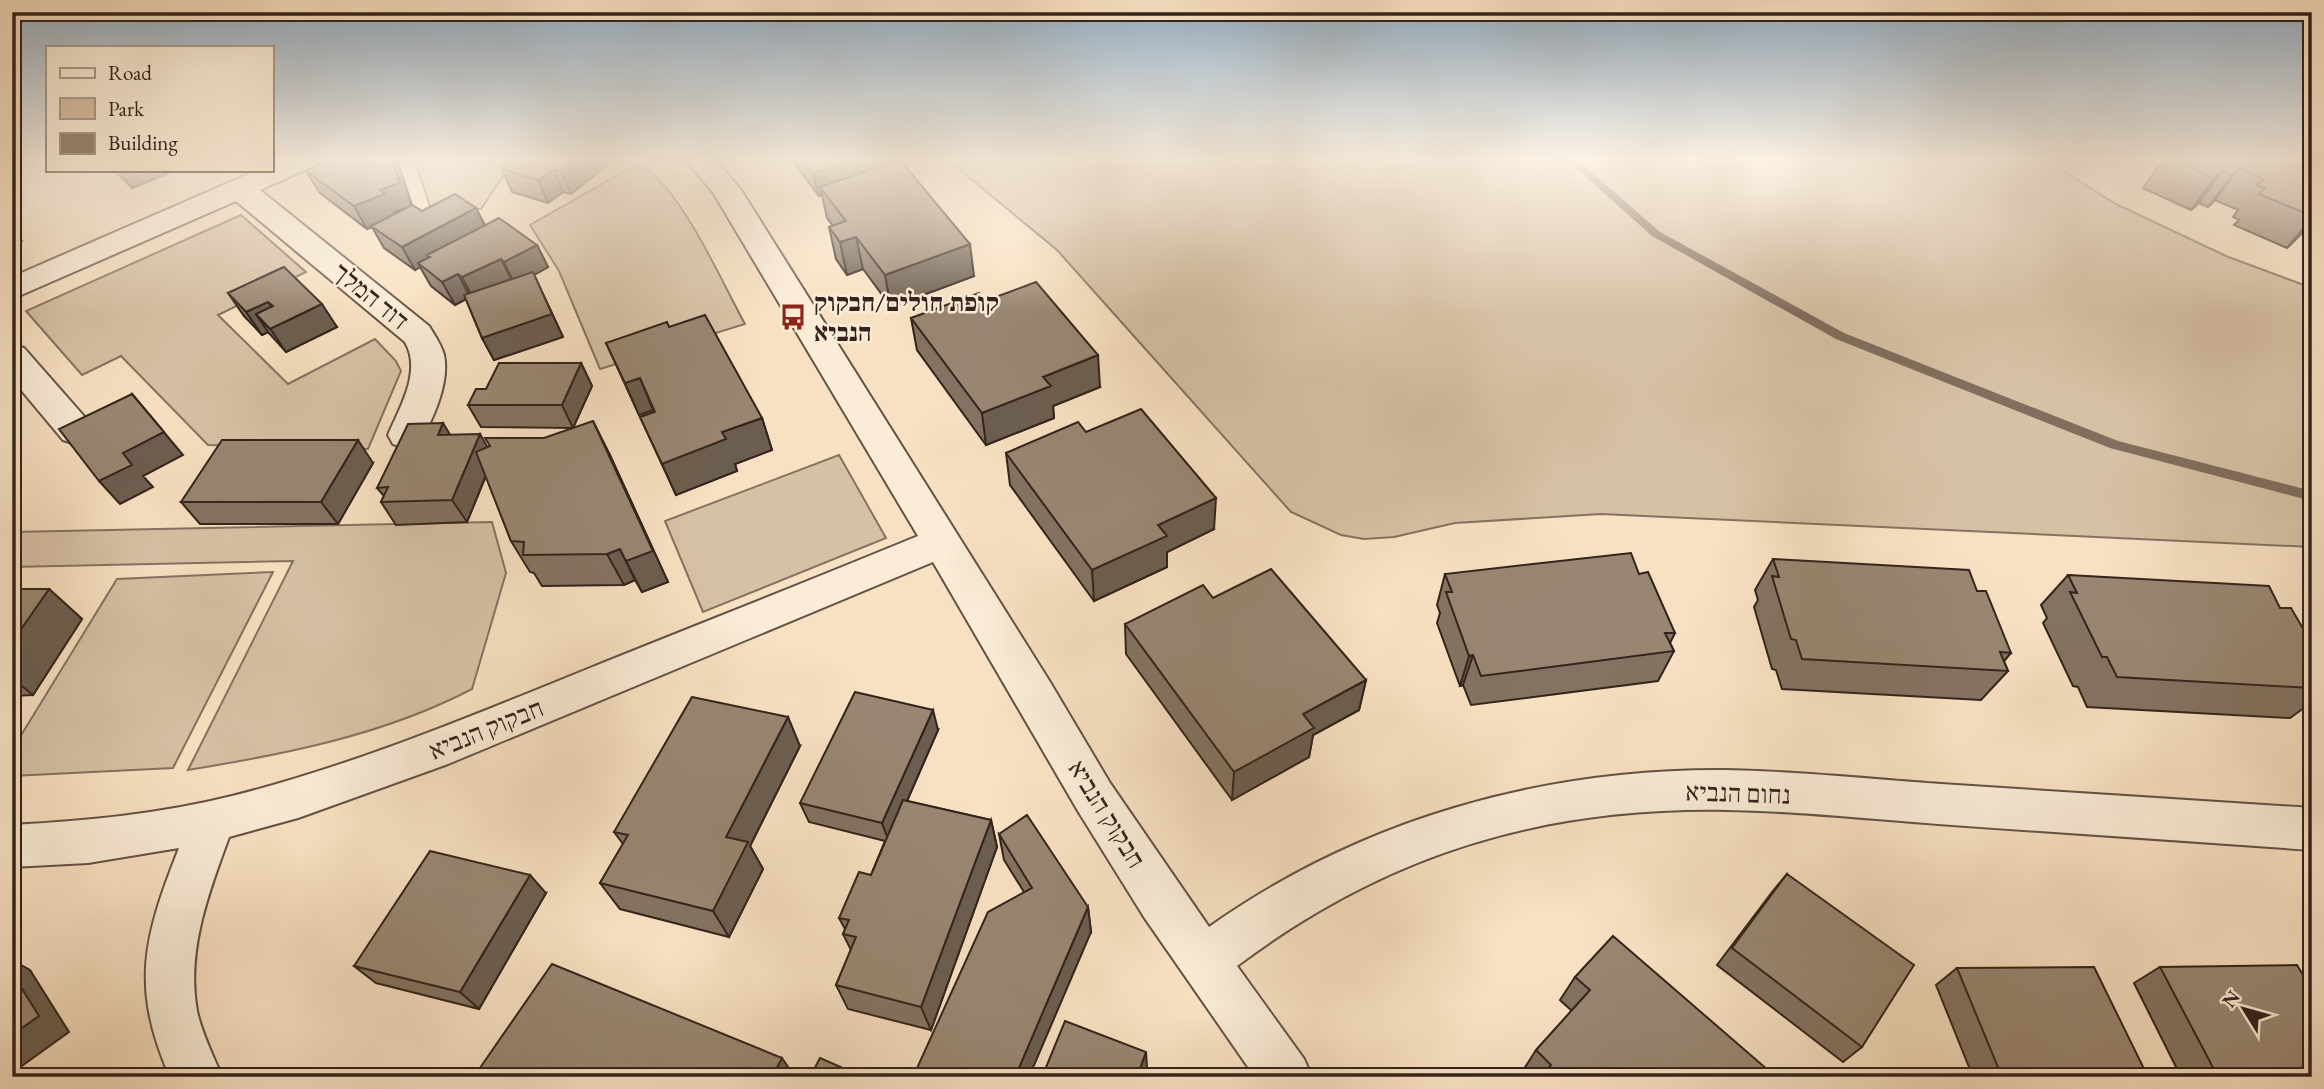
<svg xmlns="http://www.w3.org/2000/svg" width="2324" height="1089" font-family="'EB Garamond','Frank Ruhl Libre',serif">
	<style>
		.green { fill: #d7c1a6; stroke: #857261; stroke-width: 2 }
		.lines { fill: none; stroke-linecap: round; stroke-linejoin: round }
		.stream { fill: #816e5e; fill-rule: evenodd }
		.minor-casing { stroke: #645246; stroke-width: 4 }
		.minor { fill: #faecd7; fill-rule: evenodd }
		.wall { fill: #847362; stroke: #33231c; stroke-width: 2 }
		.shaded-wall { fill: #6b5e50; stroke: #33231c; stroke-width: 2 }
		.building { fill: #998672; stroke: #33231c; stroke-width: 2 }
		.labels { text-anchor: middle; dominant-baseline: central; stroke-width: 5; stroke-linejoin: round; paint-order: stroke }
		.street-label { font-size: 26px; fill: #33231c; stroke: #faecd7 }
		.poi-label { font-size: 26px; font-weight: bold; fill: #33231c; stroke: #faecd7; text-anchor: start }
	</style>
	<rect width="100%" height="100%" fill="#f8e1c2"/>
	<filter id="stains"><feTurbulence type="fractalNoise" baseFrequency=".00286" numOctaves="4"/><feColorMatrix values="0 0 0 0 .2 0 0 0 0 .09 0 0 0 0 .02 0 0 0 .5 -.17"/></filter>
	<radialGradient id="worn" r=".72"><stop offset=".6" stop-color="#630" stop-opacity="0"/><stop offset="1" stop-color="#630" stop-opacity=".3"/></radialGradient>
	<!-- green -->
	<path class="green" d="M415,160h99l-33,49h-23l-25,7z
		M948,160h1098l70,44 110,52 86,32v259l-711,-33 -146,9 -61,14 -30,2 -23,-4 -50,-23 -234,-262z
		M639,163c44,28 80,114 106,161l-145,45 -41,-98 -29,-46z
		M241,215l65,57 -88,43 70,69 87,-45 21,22 5,10 -33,78 -160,-4 -87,-89 -39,19 -56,-64z
		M839,455l47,83 -183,74 -38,-91z
		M492,522l14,51 -34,116c-88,46 -186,65 -284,81l105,-209 -281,6v-35z
		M273,572l-100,196 -161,8v-26l105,-171z"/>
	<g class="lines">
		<!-- stream -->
		<path class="stream" d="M1567,160h11l82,72 184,101 274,108 194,50v10l-202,-53 -274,-109 -184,-103z"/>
		<!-- minor casing -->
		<g class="minor-casing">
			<path id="minor" d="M280,160h38l-4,6 -54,24 169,136c6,10 12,18 15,29 6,28 -12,66 -25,89l-13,4 -13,-4 -5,-9c12,-28 34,-64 17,-93l-169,-141 -224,98v-22l246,-107h13v-6z
				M686,160h30l25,30 309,492 60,101 99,144c151,-107 330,-158 515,-157 73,1 145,9 217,14 124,8 247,16 371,24v42c-125,-9 -249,-17 -374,-26 -70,-5 -141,-13 -211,-14 -187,-3 -341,44 -490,156l67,93 8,18h-57l-111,-160 -66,-106 -145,-249 -485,202 -150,54 -69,19c-20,55 -43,114 -32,174 5,23 16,44 25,66h-52c-40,-91 -26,-140 9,-229l-91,15 -76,4v-42c74,-4 148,-11 220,-29 123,-31 240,-80 358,-128 109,-44 219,-87 328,-132l-204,-342z
				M12,345l12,3 65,74 5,9 -5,9 -13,4 -13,-4 -51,-61z"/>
		</g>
		<!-- minor -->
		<use href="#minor" class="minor"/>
	</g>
	<!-- wall -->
	<path class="wall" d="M792,160h99l1,3 82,113 -83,31 -28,-38 -16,6 -11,-16 -7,-32 4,-1 -6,-8 -5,-23 -3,1z
		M2163,160h149v63l-25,25 -53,-23 5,-5 -6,-3 5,-7 -23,-10 -7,7 -9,-4 -8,7 -48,-22z
		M398,163l14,42 10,6 54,-3 9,17 52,20 11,22 -14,8 29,62 -69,23 -12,-22 -16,-39 -11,6 -24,-19 -11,-19 -5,3 -31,-22 -12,-21 -5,2 -47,-36 -14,-22z
		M607,165l-36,29 -8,-2 -15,11 -36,-11 -10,-23z
		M114,170h62l-44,18z
		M284,267l53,60 -51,25 -18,-20 -6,3 -18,-19 -16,-23z
		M985,301l115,86 -47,19 1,12 -68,27 -69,-95 -6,-32z
		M669,327l93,91 10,32 -37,14 2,7 -61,24 -36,-78 14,-5 -1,-2 -14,5 -33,-72z
		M581,363l11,23 -19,42 -92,-1 -13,-22 18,-16z
		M1086,432l128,97 -47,23v15l-73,34 -84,-116 -4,-32z
		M450,435l38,12 121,6 59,129 -26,10 -7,-12 -11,5 -82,1 -8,-13 -4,-1 -19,-31 -25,-65 -19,46 -71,3 -15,-23 3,-6 -7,-8z
		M373,463l-35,61h-138l-19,-22z
		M1773,559l204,32 34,62 -7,8 4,10 -27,29 -199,-11 -6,-19 -4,-1 -18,-62 4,-7 -3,-10z
		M1445,574h194l36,59 -5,10 4,8 -16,30 -187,24 -8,-20 -3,1 -23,-63 3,-10 -3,-8z
		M2068,575l212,33 32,36v58l-22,16 -203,-11 -9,-20 -5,-1 -30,-63 4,-5 -6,-13z
		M12,589h37l33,30 -49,76 -21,1z
		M1213,598l153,82 -7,30 -46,25 -4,22 -77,43 -106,-146 -1,-30z
		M938,730l-31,71 84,19 6,27 -66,183 -83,-21 -12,-24 15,-35 -8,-16 2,-5 -6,-11 32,-43 14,-34 -76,-19 -9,-19z
		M800,746l-50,100 13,23 -34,68 -109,-28 -20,-26 23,-39 -9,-12z
		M999,834l89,73 3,25 -67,-40 -20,-32z
		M1787,874l75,173 -19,15 -126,-97 55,-73z
		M546,893l-67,116 -103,-26 -22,-17z
		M2160,967l152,110h-131l-47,-94z
		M1957,968l191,109h-175l-37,-92z
		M1575,977l201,100h-249l-5,-5 14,-22 36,-39 -12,-11z"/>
	<!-- shaded-wall -->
	<path class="shaded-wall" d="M392,160h4l2,3 14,43 -18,6 3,5 -30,12 -13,-23z
		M576,160h29l2,5 -36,29 -10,-22z
		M853,160h38l2,11 -73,16 2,8 -3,1 -6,-23z
		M2239,168l-24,32 -7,7 24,-32z
		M554,169l9,23 -15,11 -10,-23z
		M119,170h57l-44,18z
		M2222,171l-23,32 -8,7 23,-32z
		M476,208l11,23 -57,26 -3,-2 4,6 -13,2 2,4 -5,3 -13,-23z
		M2312,218v5l-25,25z
		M12,229l10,12 -10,5z
		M856,237l7,32 -16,6 -7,-33z
		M970,244l4,32 -83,31 -6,-32z
		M537,245l11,22 -14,8 29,62 -69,23 -12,-22 33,-53 -11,-23z
		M501,259l11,22 -38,19 -12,-23z
		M458,274l12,23 -15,8 -13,-23z
		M268,302l15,21 39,-19 15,23 -51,25 -15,-22 -15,-16 12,18 -6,3 -16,-23z
		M1098,355l2,32 -47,19 1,12 -68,27 -4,-32 61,-36z
		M581,363l11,23 -19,42 -11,-23z
		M640,378l13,32 -14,5 -14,-32z
		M132,394l51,61 -40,21 10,11 -33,17 -21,-23z
		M762,418l10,32 -37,14 2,7 -61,24 -14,-31 60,-32z
		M593,421l16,32 59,129 -26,10 -16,-31z
		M443,423l14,23 -19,-11z
		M480,434l13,23 -26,65 -15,-22z
		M358,440l15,23 -35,61 -17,-22z
		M1216,498l-2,31 -47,23v15l-73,34 -2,-31 66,-45z
		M620,549l15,31 -11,5 -17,-31z
		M49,589l33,30 -49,76 -21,-17v-36z
		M1473,655l-10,30 -3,1 9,-30z
		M1366,680l-7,30 -46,25 -4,22 -77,43 2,-28 69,-58z
		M933,710l5,20 -49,112 -7,-19z
		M788,717l12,29 -50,100 13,23 -34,68 -16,-26 13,-74z
		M991,820l6,27 -66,183 -10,-23z
		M530,875l16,18 -67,116 -19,-17z
		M1088,907l3,25 -62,145h-14z
		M12,960l18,10 39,62 -57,41z
		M1146,1052l1,15 -4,10h-6z
		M782,1058l13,19h-23z"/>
	<!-- building -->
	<path class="building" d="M327,160h65l8,23 -20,7 5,4 -31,12 -48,-35z
		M515,160h61l-15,12 -7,-3 -16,11 -36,-11z
		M803,160h50l-40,13z
		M900,160l70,84 -85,31 -29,-38 -16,5 -11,-15 17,-6 -26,-34z
		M2173,160h139v56l-53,-22 6,-6 -8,-3 7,-6 -25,-11 -7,7 -10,-4 -8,7z
		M455,194l21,14 -74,39 -31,-21 41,-21 10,6z
		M499,218l38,27 -33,17 -3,-3 -39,18 -4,-3 -16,8 -24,-19 12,-6 -3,-2z
		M284,267l38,37 -52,25 -14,-15 17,-8 -5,-4 -22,10 -18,-19z
		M533,272l19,42 -70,24 -18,-43z
		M1036,282l62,73 -55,22 8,9 -69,27 -71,-95 68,-25 6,8z
		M705,315l57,103 -40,14 4,7 -64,25 -22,-47 15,-5 -15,-34 -15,5 -19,-40 61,-21 2,5z
		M499,363h82l-19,42h-94l8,-16h10z
		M132,394l32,38 -41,21 9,12 -33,16 -40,-52z
		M1141,409l75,89 -58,27 9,11 -75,34 -86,-117 72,-31 8,10z
		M593,421l60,130 -27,10 -6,-12 -13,5 -84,1 1,-13 -13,-1 -35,-89 14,-6 -5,-8h59z
		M443,423l-5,12 42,-1 -28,66 -71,2 7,-15 -11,1 31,-64z
		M222,440h136l-37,62h-140z
		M1631,553l8,21 9,-2 27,61h-10l9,18 -193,25 -8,-21 -4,1 -23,-64h6l-7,-18z
		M1773,559l196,11 8,21h9l25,62 -11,-1 8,19 -206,-12 -6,-19 -5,-1 -19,-63 7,1z
		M1271,569l95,111 -63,34 11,14 -80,44 -109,-148 78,-39 10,13z
		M2068,575l201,11 11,22h11l21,36v44l-195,-11 -10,-20h-5l-32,-65 7,1z
		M12,589h37l-37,53z
		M855,692l78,18 -51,113 -82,-20z
		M692,697l96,20 -62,120 22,5 -35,69 -113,-28 28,-48 -14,-3z
		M903,800l88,20 -70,187 -85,-22 20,-48 -13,-3 6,-14 -10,-2 20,-46 12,3z
		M1027,815l61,92 -73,170h-102l75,-165 44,-24 -33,-54z
		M430,851l100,24 -70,117 -106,-26z
		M1787,874l127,91 -52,82 -130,-99z
		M1613,936l163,141h-235l10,-12 -15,-15 54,-60 -15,-13z
		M552,964l230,94 -10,19h-293l-4,-2z
		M2297,965l15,25v87h-94l-58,-110z
		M2094,967l54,110h-146l-45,-109z
		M12,973l27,43 -27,19z
		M1065,1021l81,31 -9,25h-95z
		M820,1058l43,19h-53z"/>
	<!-- sky -->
	<linearGradient id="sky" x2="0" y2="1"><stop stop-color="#93acc2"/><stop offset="0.51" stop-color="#fcf2e4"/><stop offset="1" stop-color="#fcf2e4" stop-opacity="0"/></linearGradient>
	<rect width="2324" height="313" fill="url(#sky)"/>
	<!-- icons -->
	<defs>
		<g id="bus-bare" transform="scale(2.1)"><path d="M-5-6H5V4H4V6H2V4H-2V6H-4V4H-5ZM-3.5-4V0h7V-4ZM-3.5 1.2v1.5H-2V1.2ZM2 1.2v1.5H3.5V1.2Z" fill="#8f2418" stroke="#faecd7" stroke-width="2.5" paint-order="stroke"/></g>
	</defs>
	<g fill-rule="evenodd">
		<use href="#bus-bare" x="793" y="317"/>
	</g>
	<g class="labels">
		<!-- street labels -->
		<g class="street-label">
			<text transform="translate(371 296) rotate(39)">דוד המלך</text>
			<text transform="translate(486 729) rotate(-22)">חבקוק הנביא</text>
			<text transform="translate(1738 793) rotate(2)">נחום הנביא</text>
			<text transform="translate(1107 814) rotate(58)">חבקוק הנביא</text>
		</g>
		<!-- poi labels -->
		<g class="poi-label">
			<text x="814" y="302">קופת חולים/חבקוק<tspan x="814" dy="30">הנביא</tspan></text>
		</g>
	</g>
	<!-- margin -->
	<rect width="2324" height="1089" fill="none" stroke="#f8e1c2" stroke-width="42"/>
	<rect x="14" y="14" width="2296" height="1061" fill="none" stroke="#33231c" stroke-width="3.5"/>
	<rect x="21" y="21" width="2282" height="1047" fill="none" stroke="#33231c" stroke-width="2"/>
	<!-- legend -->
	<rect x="46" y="46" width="228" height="126" fill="#faecd7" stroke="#aa9c8c" stroke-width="2"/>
	<rect x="60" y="68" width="35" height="10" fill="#faecd7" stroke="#aa9c8c" stroke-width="2"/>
	<text x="108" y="80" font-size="21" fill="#33231c">Road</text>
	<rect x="60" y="98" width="35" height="21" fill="#d7c1a6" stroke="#aa9c8c" stroke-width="2"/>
	<text x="108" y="116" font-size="21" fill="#33231c">Park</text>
	<rect x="60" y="133" width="35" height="21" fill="#998672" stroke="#aa9c8c" stroke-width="2"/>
	<text x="108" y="150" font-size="21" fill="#33231c">Building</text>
	<!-- north arrow -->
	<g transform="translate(2244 1009) rotate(307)" stroke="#faecd7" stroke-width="5" paint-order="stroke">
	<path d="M0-5L12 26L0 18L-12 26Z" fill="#33231c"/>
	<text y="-10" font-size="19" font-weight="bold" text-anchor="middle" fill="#33231c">N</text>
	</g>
	<rect width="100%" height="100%" filter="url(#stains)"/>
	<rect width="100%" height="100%" fill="url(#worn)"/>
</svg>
